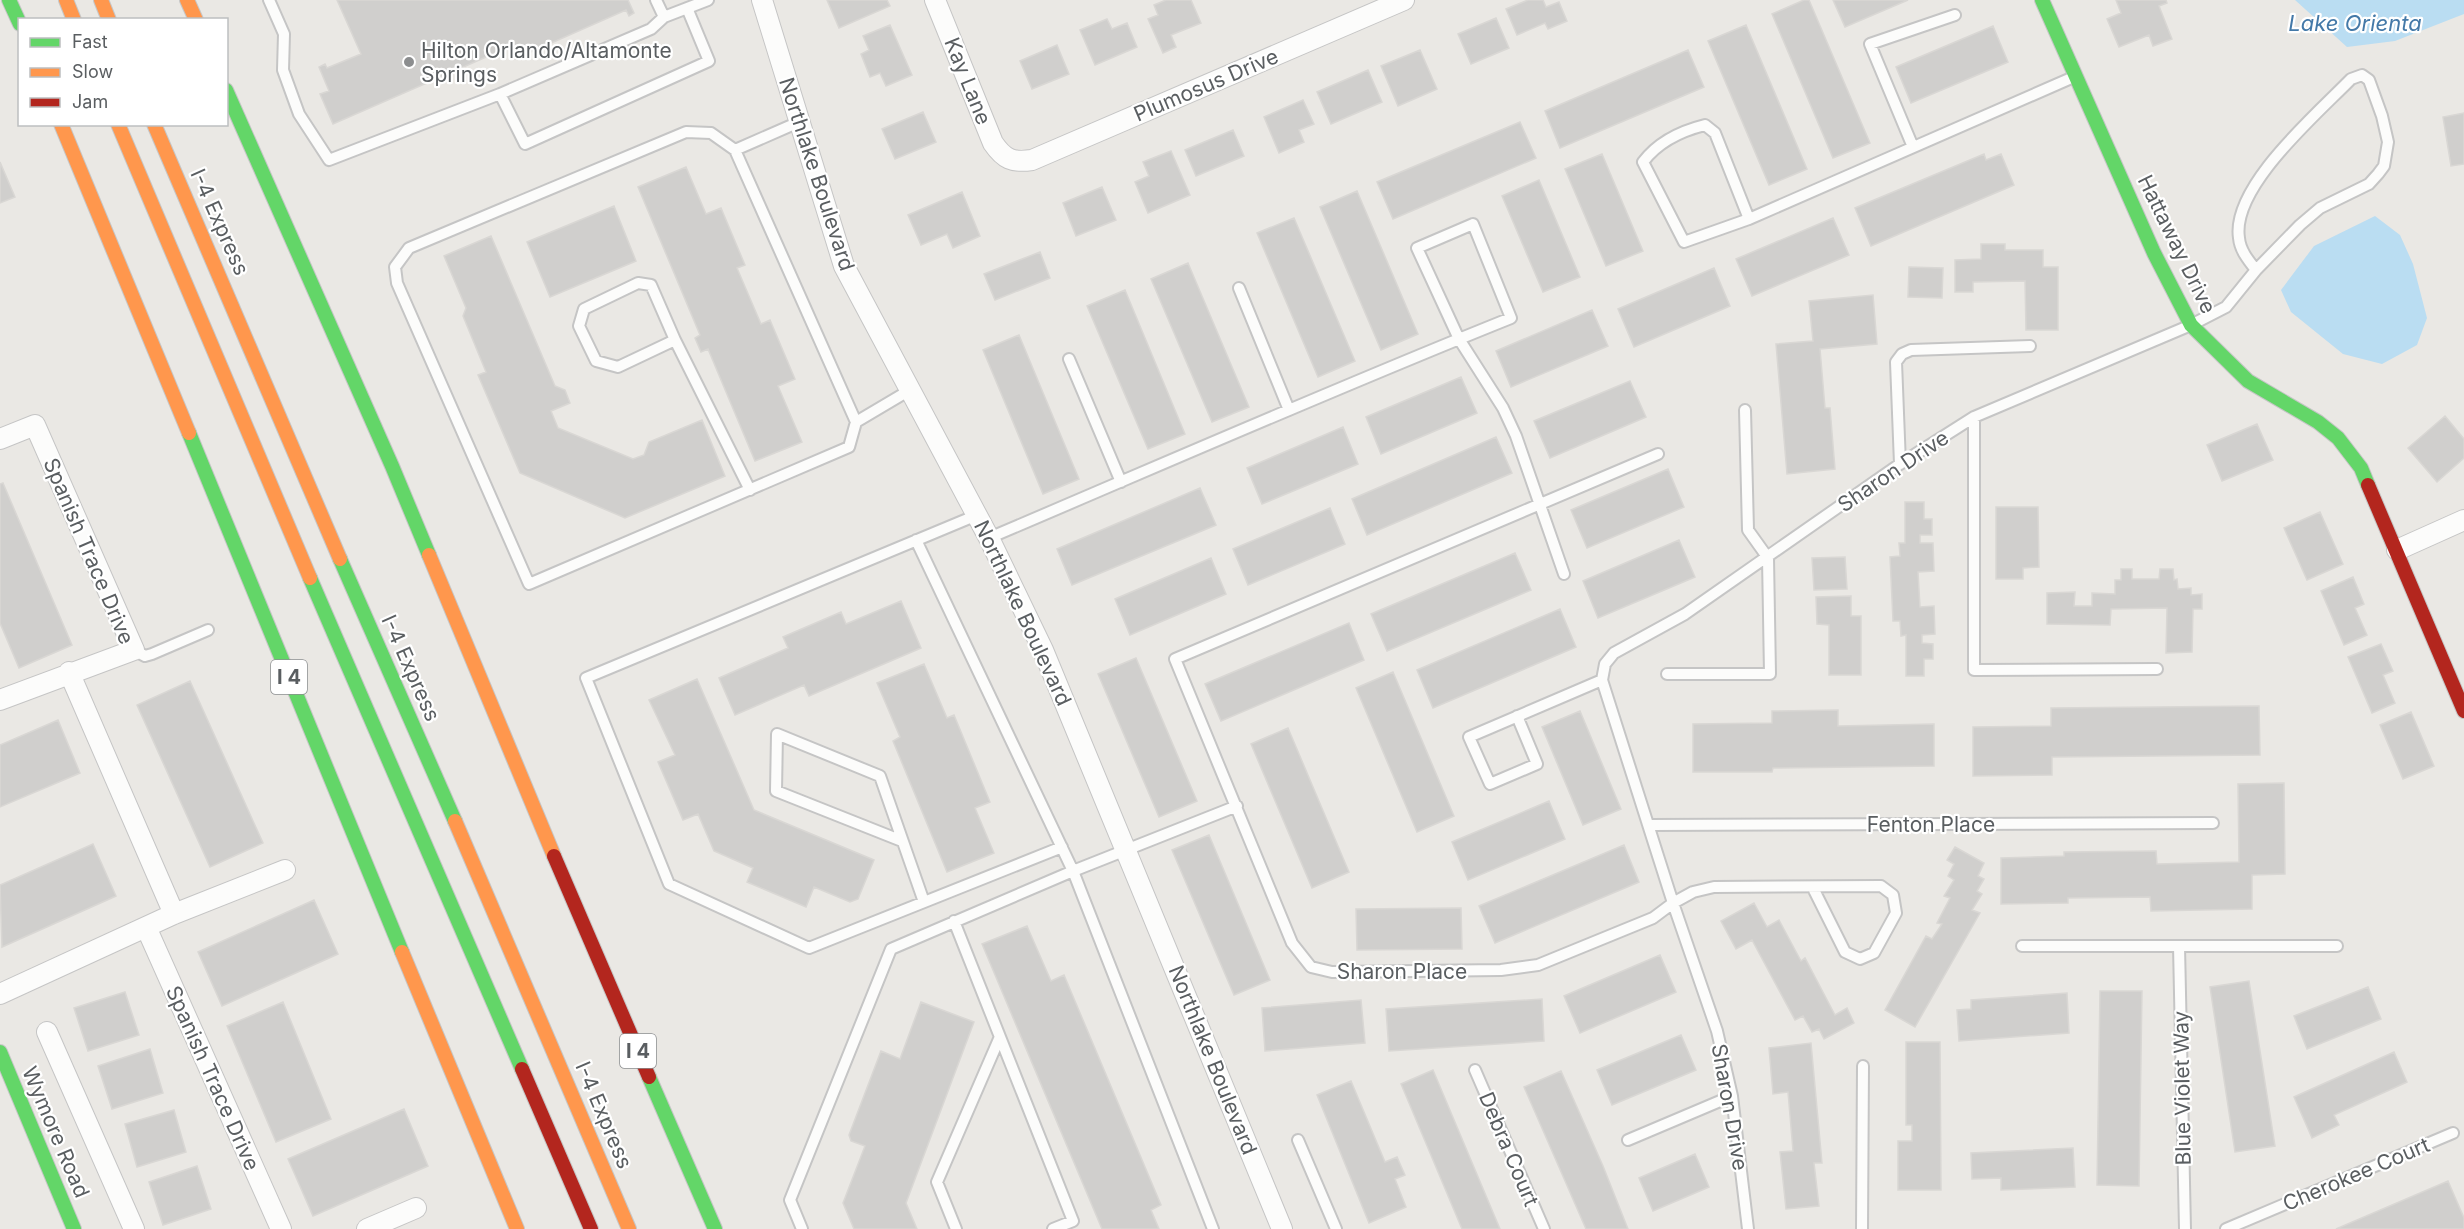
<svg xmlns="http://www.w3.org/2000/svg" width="2464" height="1229" font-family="Inter,sans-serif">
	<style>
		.water { fill: #baddf2 }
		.building { fill: #d0cfcd; stroke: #d9d7d4; stroke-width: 1.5 }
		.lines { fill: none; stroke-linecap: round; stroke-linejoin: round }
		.lane-casing { stroke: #c5c5c5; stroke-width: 14 }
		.street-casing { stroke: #c5c5c5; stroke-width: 22 }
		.fast-casing { stroke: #c6c6c6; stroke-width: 16 }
		.slow-casing { stroke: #c6c6c6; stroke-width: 16 }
		.jam-casing { stroke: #c6c6c6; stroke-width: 16 }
		.lane { stroke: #fcfcfb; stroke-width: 10 }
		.street { stroke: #fcfcfb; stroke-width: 20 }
		.fast { stroke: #63d668; stroke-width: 14 }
		.slow { stroke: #ff974d; stroke-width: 14 }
		.jam { stroke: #b3261e; stroke-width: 14 }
		.poi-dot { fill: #8c8e8f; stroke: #fff; stroke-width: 2 }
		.labels { text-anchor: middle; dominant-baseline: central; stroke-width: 4.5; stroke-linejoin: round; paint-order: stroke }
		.shield { fill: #fff; stroke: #8c8e90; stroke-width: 1.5 }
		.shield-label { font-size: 20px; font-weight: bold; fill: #5a5e61 }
		.poi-label { font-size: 21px; fill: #5a5e61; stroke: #fff; text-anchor: start }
		.street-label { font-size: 21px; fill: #5a5e61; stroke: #fff }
		.water-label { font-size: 22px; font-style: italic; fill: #4479a8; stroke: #fff }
	</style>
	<rect width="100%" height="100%" fill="#eae8e4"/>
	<!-- water -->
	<path class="water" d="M2295,0h169v14l-69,27 -48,6z
		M2375,216l25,19 13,29 14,54 -10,27 -35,19 -39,-10 -52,-42 -10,-22 33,-44z"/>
	<!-- building -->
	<path class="building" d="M337,0h291l6,13 -5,3 -3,-6 -111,49 -6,-12 -176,77 -13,-30 9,-3 -10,-24 6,-3 2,4 34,-14z
		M827,0h60l3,6 -51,22z
		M1166,0h25l10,23 -30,12 5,12 -13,6 -15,-34 10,-4 -4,-10z
		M1528,0h15l3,7 13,-5 8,19 -19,8 -3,-6 -28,12 -11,-26z
		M1804,0h5l61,143 -37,15 -61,-144z
		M1833,0h75l-63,27z
		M2116,0h50l1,3 -8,3 13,33 -19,7 -4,-11 -30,12 -12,-28 14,-6z
		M1496,18l13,30 -38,16 -13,-30z
		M1107,19l5,10 15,-6 10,24 -42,18 -15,-35z
		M890,25l22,50 -26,11 -6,-13 -10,4 -9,-23 8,-4 -6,-14z
		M1746,25l61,144 -38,16 -61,-144z
		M1993,26l15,36 -97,41 -15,-36z
		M1057,45l12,29 -37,15 -12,-28z
		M1420,50l17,39 -39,17 -17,-40z
		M1688,50l16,37 -144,61 -15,-37z
		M1368,70l14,32 -51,22 -14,-32z
		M1303,100l11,24 -15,6 5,12 -25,11 -15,-36z
		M923,112l13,30 -41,17 -13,-30z
		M2464,113v51l-13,2 -8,-49z
		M1520,122l16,36 -143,61 -16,-37z
		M1233,130l11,26 -48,20 -11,-26z
		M1171,151l19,44 -42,18 -13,-31 14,-6 -6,-14z
		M1602,154l41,97 -37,15 -41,-97z
		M1984,154l2,6 15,-6 13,31 -143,61 -16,-38z
		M0,162l15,35 -15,6z
		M686,167l20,47 15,-6 24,57 -8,3 24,56 9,-4 25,59 -17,7 24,56 -47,19 -47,-112 -7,3 -6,-14 5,-3 -62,-148z
		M1539,180l41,97 -37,15 -41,-96z
		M1102,187l14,33 -40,16 -13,-33z
		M1357,191l61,143 -37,16 -61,-143z
		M962,192l18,44 -27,12 -6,-14 -26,11 -13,-30z
		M614,206l22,55 -86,36 -23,-55z
		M1294,218l61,143 -37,16 -61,-144z
		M1833,218l16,37 -97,41 -16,-37z
		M491,236l64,150 10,4 5,13 -19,8 7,17 75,31 11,-4 5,-13 53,-22 23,56 -100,42 -105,-45 -42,-98 8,-3 -23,-56 3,-8 -22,-52z
		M1981,244h24v6h38v17h15v63h-32l-1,-49 -52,1v10h-18v-32l26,-1z
		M1040,252l10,26 -55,22 -11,-26z
		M1188,263l61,144 -37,15 -61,-143z
		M1909,267l34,1 -1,30 -34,-1z
		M1714,268l16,38 -96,41 -16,-38z
		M1125,290l60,144 -37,15 -61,-143z
		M1873,295l4,49 -57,5 5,59h5l5,61 -48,5 -11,-130 37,-3 -4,-40z
		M1592,310l16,36 -97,41 -15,-36z
		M1019,335l60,144 -36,15 -60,-144z
		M1461,377l16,36 -96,41 -15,-37z
		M1630,381l16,36 -96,41 -16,-37z
		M2445,416l19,23v19l-27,24 -29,-34z
		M2257,424l16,36 -51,21 -15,-36z
		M1343,427l15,37 -96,40 -15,-36z
		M1496,437l16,36 -145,62 -15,-36z
		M1668,469l16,38 -97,41 -16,-38z
		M3,483l69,162 -53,23 -19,-45v-139z
		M1200,488l16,37 -144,60 -15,-36z
		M1905,502h19v17h8v16h-12v8h13l1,28 -16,1 2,35 14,-1 1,28 -13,1v8l11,1v15h-9v17h-18v-41l-5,1 -1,-15h-7l-3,-64 10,-1 -1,-13h6z
		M1996,507h42l1,60 -16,1v11h-27z
		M1330,508l15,36 -97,41 -15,-36z
		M2320,512l23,52 -36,16 -23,-52z
		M1679,540l16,37 -97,41 -15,-37z
		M1515,553l16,37 -144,61 -16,-37z
		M1845,557l2,32 -33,1 -2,-32z
		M1211,558l15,36 -96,41 -15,-36z
		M2121,569h11v10h27l1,-10h13l1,11 3,-1 1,10 13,-1v7l11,-1v15h-9l-1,43 -26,1 1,-45 -56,1 -1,16 -63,-1v-31l28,-1 -1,14h18v-13l23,1v-14h6z
		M2353,577l11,27 -9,4 12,27 -23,10 -23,-54z
		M1851,596v20h10v59h-32v-50l-12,-1 -1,-27z
		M901,601l20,47 -112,48 -5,-11 -69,30 -16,-37 69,-30 -5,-11 58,-25 5,12z
		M1560,609l16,38 -143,61 -16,-38z
		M1349,623l15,37 -143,61 -16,-37z
		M2381,644l12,27 -10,4 12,28 -23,10 -24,-56z
		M1136,658l61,143 -38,16 -61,-143z
		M924,664l23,54 7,-3 36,87 -15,6 19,45 -47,19 -54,-131 7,-4 -23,-54z
		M1393,672l61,144 -37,16 -61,-144z
		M697,679l57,131 120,50 -16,39 -8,3 -36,-15 -8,20 -59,-25 6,-14 -39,-17 -16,-37 -15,6 -25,-58 17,-7 -26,-55z
		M190,681l73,162 -53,24 -73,-162z
		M2259,706l1,49 -208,2v18l-79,1v-49l78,-1v-18z
		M1838,710v16l96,-2v42l-161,2 -1,4h-79v-48l79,-1v-12z
		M1580,711l41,98 -38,16 -41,-98z
		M2411,712l23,54 -31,13 -23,-54z
		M58,720l22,53 -80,34v-62z
		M1288,728l61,144 -37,16 -61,-144z
		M2284,783l1,91 -33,1v34l-101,2 -1,-14 -82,1v5l-67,1v-46l63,-2v-4l92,-1 1,13 82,-2 -1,-78z
		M1549,801l16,38 -97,41 -16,-38z
		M1209,835l61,145 -36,15 -62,-145z
		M93,844l23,52 -114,51 -2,-62z
		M1624,845l15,37 -144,61 -16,-37z
		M1955,847l29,16 -6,13 6,3 -7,12 5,3 -10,16 8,3 -65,114 -30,-17 41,-74 6,3 10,-15 -5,-1 13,-25 -6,-2 10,-16 -6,-4 6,-12 -7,-4z
		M314,900l24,54 -116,52 -24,-54z
		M1754,903l13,24 12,-7 22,41 4,-3 30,57 12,-7 7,15 -30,16 -5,-10 -7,3 -9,-16 -8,4 -43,-80 -16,9 -15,-28z
		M1461,908l1,41 -105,1 -1,-41z
		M1027,926l24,55 13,-6 97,230 -10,5 8,19h-57l-120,-285z
		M1660,955l16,37 -96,41 -16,-37z
		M2249,981l26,165 -40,6 -25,-165z
		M2368,987l13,32 -74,30 -13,-33z
		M2100,991h42l-3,195 -42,-1z
		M125,992l14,43 -51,16 -14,-43z
		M2067,993l2,40 -110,8 -2,-31 14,-1v-9z
		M1542,999l2,42 -155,10 -3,-42z
		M1361,1000l4,43 -100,8 -3,-43z
		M283,1002l48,117 -55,23 -49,-116z
		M921,1002l53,20 -68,181 11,26h-63l-11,-26 22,-57 -14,-5 -2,-6 32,-84 19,8z
		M1681,1035l15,35 -84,35 -15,-35z
		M1906,1042h34l1,148h-43v-49h14v-16h-6z
		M1811,1043l11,120h-8l5,43 -33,3 -6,-57 13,-1 -5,-59 -15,2 -4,-46z
		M150,1049l13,44 -51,16 -14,-43z
		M2394,1052l13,30 -73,33 5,10 -27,13 -18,-41z
		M1433,1070l67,159h-38l-61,-145z
		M1561,1071l42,95 25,63h-42l-62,-142z
		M1351,1081l34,81 12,-5 8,18 -10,4 11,28 -37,16 -52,-128z
		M404,1109l24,57 -115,50 -25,-57z
		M174,1110l12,42 -49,15 -12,-43z
		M2073,1148l2,39 -74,3v-12l-29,1 -1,-26z
		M1695,1154l14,33 -56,24 -14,-33z
		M197,1166l14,43 -48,16 -14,-43z
		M2448,1181l16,37v11h-128z"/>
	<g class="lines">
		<!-- lane casing -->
		<g class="lane-casing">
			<path id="lane" d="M269,0l15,34 -1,36 16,44 30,46 171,-66 25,50 184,-83 -22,-53
				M656,0l8,17 44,-17
				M500,94l151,-65 13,-12
				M799,122l-64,28 -24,-17 -25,-1 -277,116 -14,19 2,16 132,301 320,-137 7,-25 54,-32
				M1913,147l-43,-103 85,-29
				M735,150l121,272
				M1749,219l-34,-86 -10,-8c-24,6 -47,17 -62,37l41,80 65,-23 327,-143
				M1239,288l50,122
				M675,340l-24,-55 -13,-2 -54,26 -5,17 17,35 22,6 57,-27 75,150
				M1069,359l52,123
				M1974,417v253l183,-1
				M1658,454l-483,205 117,284 19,24 21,5 169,-2 37,-5 115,-47 20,-15 20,-11 21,-5 167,-1 12,9 3,18 -22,40 -14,6 -15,-7 -32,-64
				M1900,464l-4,-102 6,-8 9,-4 119,-4
				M977,515l-391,163 83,206 140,64 253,-101
				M989,538c174,-74 347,-150 522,-220l-38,-94 -56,24 42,91 44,69 13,28 48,138
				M916,540l157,331 140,358
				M134,650l11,6 7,-2 56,-24
				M1667,674h103l-2,-116 -20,-28 -3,-120
				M1517,716l20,48 -47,20 -21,-47 133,-57
				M1650,825l563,-2
				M902,841l-126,-50 1,-57 103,42 44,126
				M954,921l119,300 -20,8
				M2022,946h315
				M2179,946l6,283
				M1475,1070l69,159
				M1298,1140l38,89
				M1628,1140l104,-44
				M802,1229l-12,-29 101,-251 182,-78 164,-65
				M956,1229l-19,-47 62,-143
				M1748,1229l-16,-133 -15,-65 -44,-128 -71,-223 3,-16 9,-11 71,-39 215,-150 74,-47 217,-92 35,-18 30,-37 44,-45 20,-17 49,-24 9,-10 6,-8 4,-24 -6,-26 -13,-36 -7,-5 -11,4c-34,35 -120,108 -112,159 1,12 9,22 17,32
				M1862,1229l1,-163
				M2226,1229l227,-96"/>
		</g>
		<!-- street casing -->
		<g class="street-casing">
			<path id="street" d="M762,0l82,266 145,272 54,112 239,579
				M935,0l58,143c11,16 19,20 39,17l372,-160
				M0,439l35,-14 99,225 -134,50
				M2397,550l67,-30
				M69,672l105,242
				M146,927l135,302
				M0,994l174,-80 111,-44
				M47,1032l87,197
				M367,1229l49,-21"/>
		</g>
		<!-- fast casing -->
		<g class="fast-casing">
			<path id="fast" d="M9,0l11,24
				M2042,0l112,253 37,72 57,56 70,41 20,16 23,30 7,17
				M226,90l166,376 37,89
				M189,433l213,519
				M340,559l115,262
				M310,578l212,491
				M0,1052l74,177
				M649,1077l66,152"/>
		</g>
		<!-- slow casing -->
		<g class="slow-casing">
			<path id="slow" d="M66,0l8,20
				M101,0l8,20
				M187,0l9,20
				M61,124l128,309
				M118,124l192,454
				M154,124l186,435
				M429,555l125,301
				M455,821l174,408
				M402,952l115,277"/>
		</g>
		<!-- jam casing -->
		<g class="jam-casing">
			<path id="jam" d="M2368,485l96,226
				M554,856l95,221
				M522,1069l69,160"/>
		</g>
		<!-- lane -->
		<use href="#lane" class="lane"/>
		<!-- street -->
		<use href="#street" class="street"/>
		<!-- fast -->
		<use href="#fast" class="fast"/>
		<!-- slow -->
		<use href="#slow" class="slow"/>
		<!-- jam -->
		<use href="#jam" class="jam"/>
	</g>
	<!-- markers -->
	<circle class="poi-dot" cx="409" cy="62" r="6"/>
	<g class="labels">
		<!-- shield labels -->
		<g class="shield">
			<rect x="271" y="660" width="36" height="34" rx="4.5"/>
			<rect x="620" y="1034" width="36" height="34" rx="4.5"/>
		</g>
		<g class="shield-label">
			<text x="289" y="677">I 4</text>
			<text x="638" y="1051">I 4</text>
		</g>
		<!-- poi labels -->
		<g class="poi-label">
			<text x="421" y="50">Hilton Orlando/Altamonte<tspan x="421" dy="24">Springs</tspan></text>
		</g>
		<!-- street labels -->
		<g class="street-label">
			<text transform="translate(968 81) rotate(68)">Kay Lane</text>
			<text transform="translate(1206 85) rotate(-23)">Plumosus Drive</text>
			<text transform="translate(817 174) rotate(72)">Northlake Boulevard</text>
			<text transform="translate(220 222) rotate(66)">I-4 Express</text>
			<text transform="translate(2177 244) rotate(64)">Hattaway Drive</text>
			<text transform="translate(1893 471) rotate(-34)">Sharon Drive</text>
			<text transform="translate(89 551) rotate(67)">Spanish Trace Drive</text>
			<text transform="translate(1023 613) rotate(65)">Northlake Boulevard</text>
			<text transform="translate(411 668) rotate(66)">I-4 Express</text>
			<text x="1931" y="824">Fenton Place</text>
			<text x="1402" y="971">Sharon Place</text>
			<text transform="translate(1213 1060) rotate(68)">Northlake Boulevard</text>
			<text transform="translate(213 1078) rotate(66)">Spanish Trace Drive</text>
			<text transform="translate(2182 1088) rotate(-91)">Blue Violet Way</text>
			<text transform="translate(1730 1107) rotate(80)">Sharon Drive</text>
			<text transform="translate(604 1115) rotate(67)">I-4 Express</text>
			<text transform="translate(56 1132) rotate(67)">Wymore Road</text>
			<text transform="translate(1509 1149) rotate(67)">Debra Court</text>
			<text transform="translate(2356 1174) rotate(-23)">Cherokee Court</text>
		</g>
		<!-- water labels -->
		<g class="water-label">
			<text x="2355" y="23">Lake Orienta</text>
		</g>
	</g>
	<!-- legend -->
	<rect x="18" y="18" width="210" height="108" fill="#ffffff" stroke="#bdbfc0" stroke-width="1.5"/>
	<rect x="30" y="38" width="30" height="9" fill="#63d668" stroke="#bdbfc0" stroke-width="1.5"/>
	<text x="72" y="48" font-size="18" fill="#5a5e61">Fast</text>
	<rect x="30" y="68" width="30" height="9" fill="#ff974d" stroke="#bdbfc0" stroke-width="1.5"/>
	<text x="72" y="78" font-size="18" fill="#5a5e61">Slow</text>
	<rect x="30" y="98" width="30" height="9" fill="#b3261e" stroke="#bdbfc0" stroke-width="1.5"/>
	<text x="72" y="108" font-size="18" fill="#5a5e61">Jam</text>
</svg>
